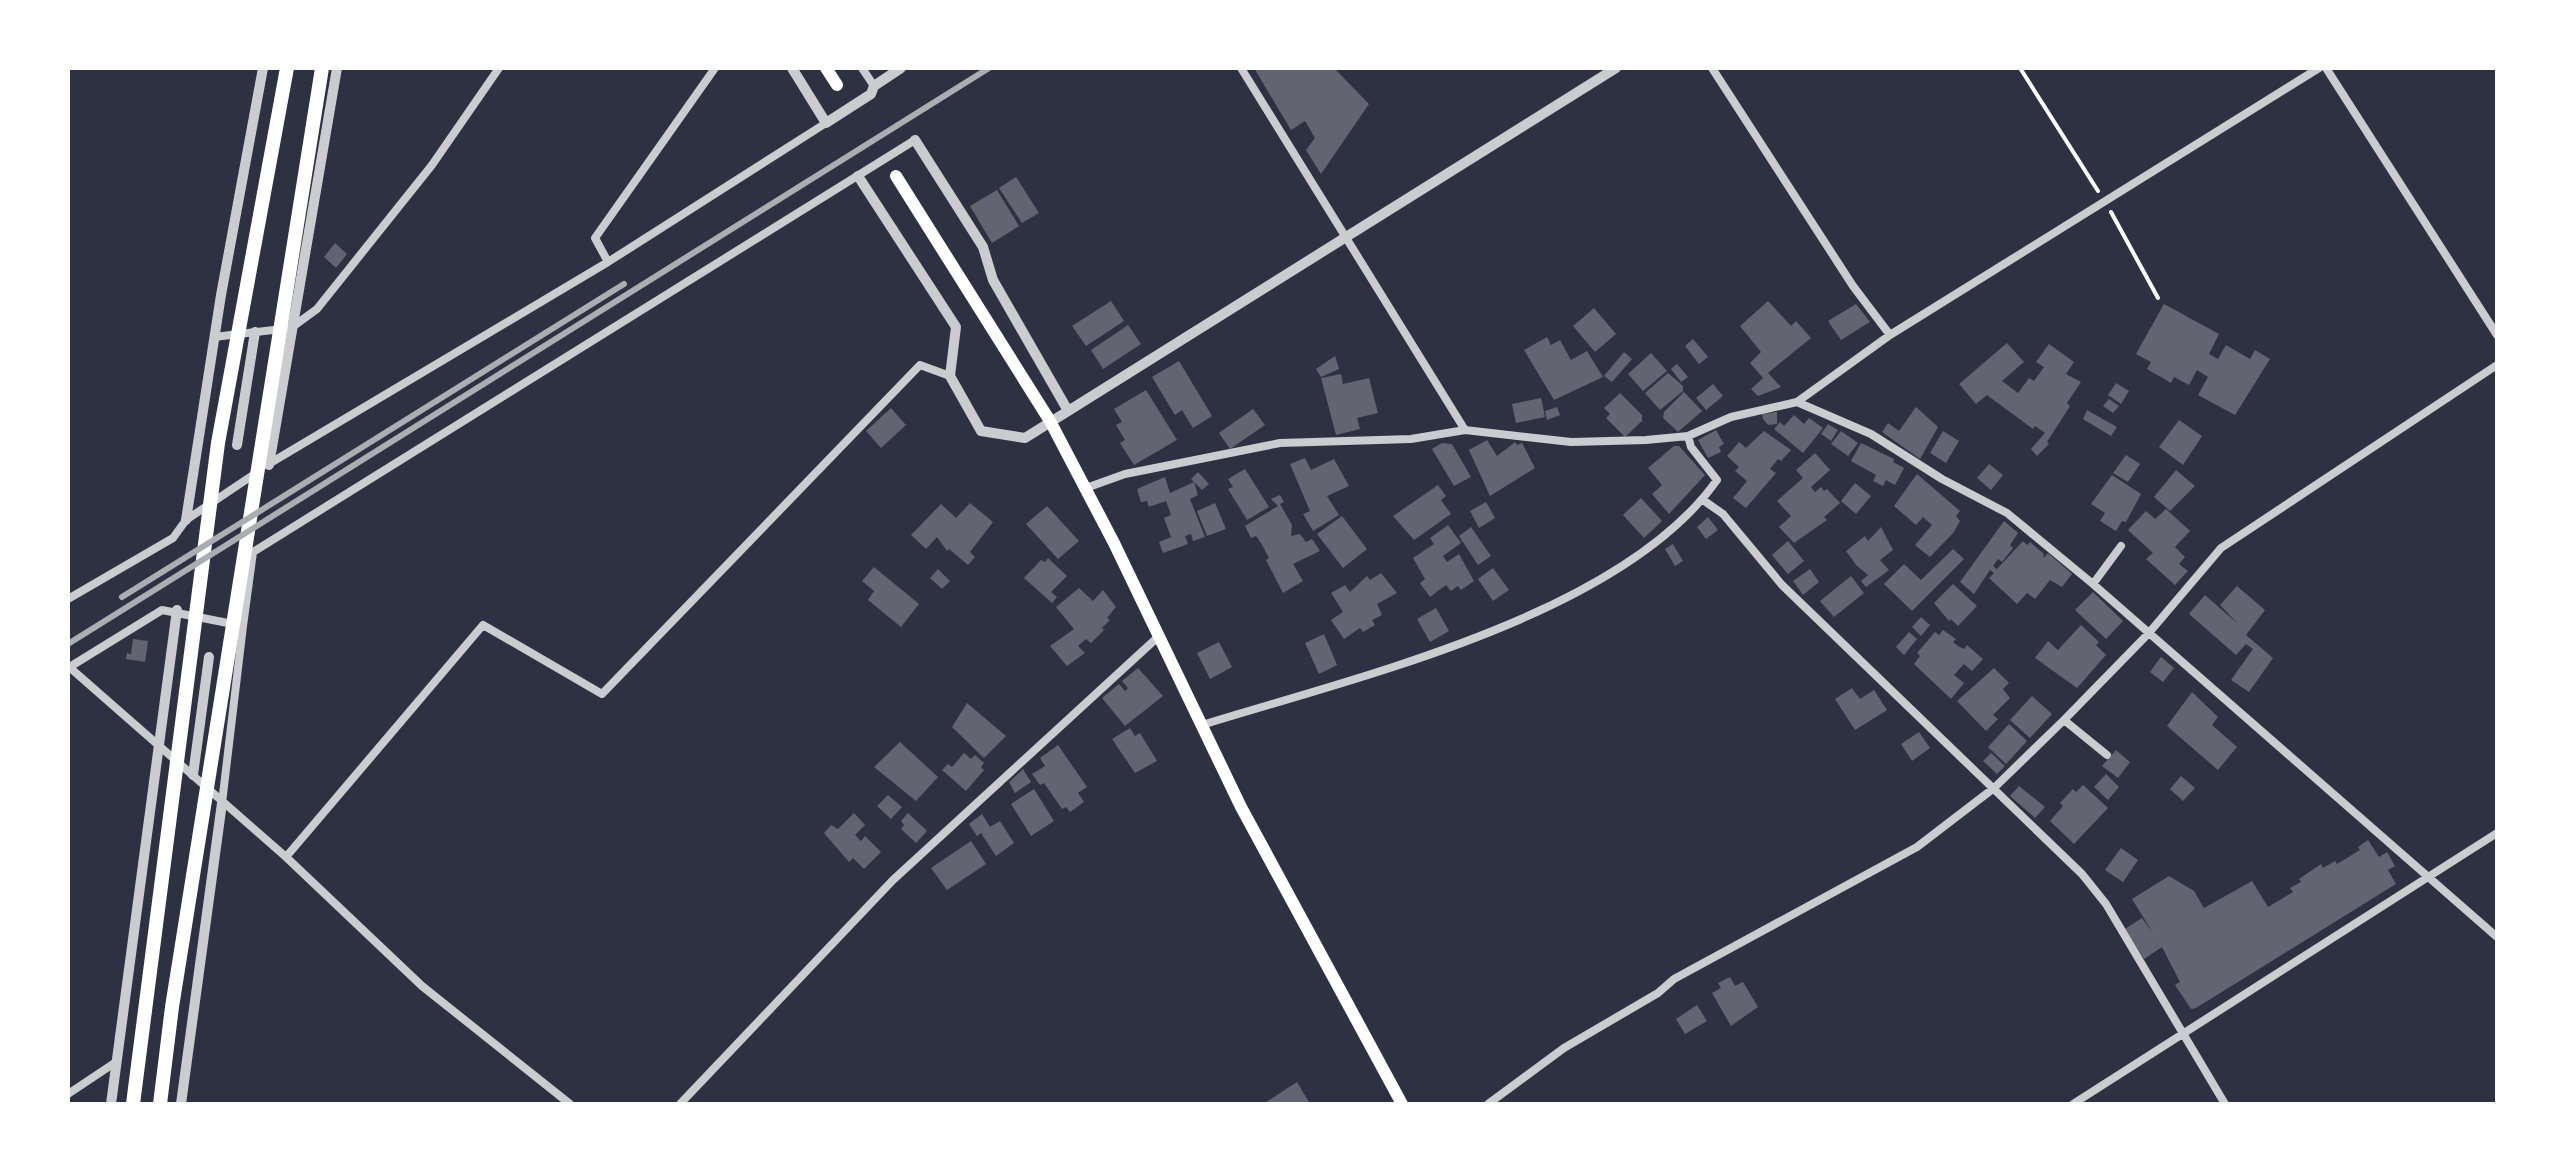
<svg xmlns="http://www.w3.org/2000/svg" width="2565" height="1172" font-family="Quicksand,sans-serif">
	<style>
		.building { fill: #626471 }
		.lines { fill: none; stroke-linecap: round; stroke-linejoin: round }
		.path { stroke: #fff; stroke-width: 4 }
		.minor { stroke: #caccd0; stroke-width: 8 }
		.tertiary { stroke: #caccd0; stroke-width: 10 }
		.primary { stroke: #fff; stroke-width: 12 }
		.trunk { stroke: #fff; stroke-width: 14 }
		.rail { stroke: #abadb3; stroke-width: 6 }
	</style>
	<rect width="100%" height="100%" fill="#2d3142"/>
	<!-- building -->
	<path class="building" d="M1254,68h80l35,36 -48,70 -15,-24 9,-12 -10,-17 -14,9z
		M1016,177l23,36 -17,10 -23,-35z
		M997,190l22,36 -27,17 -22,-37z
		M335,243l12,11 -11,14 -12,-11z
		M1111,301l13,20 -38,25 -14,-20z
		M1768,301l23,25 5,-5 15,17 -43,35 13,14 -23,9 -7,-7 12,-11 -13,-15 11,-11 -21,-26z
		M1856,304l14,18 -29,18 -13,-19z
		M2164,304l55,30 -10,20 9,5 8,-14 24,14 5,-9 15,9 -35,56 -37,-20 10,-18 -11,-7 -8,15 -15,-8 -3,6 -24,-14 4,-7 -15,-8z
		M1594,308l22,26 -21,18 -22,-26z
		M1128,325l13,19 -38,25 -12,-19z
		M1547,337l4,8 9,-5 11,20 16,-9 16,26 -49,23 -30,-50z
		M1693,339l15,18 -9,7 -14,-18z
		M2007,343l17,19 -22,19 16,12 11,-15 5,3 10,-14 -8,-5 13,-18 25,18 -8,12 15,8 -14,21 3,3 -23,36 2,2 -12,12 -6,-7 14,-16 -10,-7 -2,3 -46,-34 -11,9 -17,-20z
		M1624,352l8,7 -20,23 -8,-6z
		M1651,353l16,18 -24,20 -15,-17z
		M1335,356l4,13 -18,8 -5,-8z
		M1179,361l33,55 -19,12 -11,-18 -7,5 -23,-38z
		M1677,364l11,13 -7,5 -10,-13z
		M1668,373l15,13v5l-23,19 -15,-17z
		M1341,374l2,10 26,-6 9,35 -21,5 3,11 -24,6 -15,-57z
		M2116,383l13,8 -8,13 -13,-9z
		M1713,384l10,12 -17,14 -10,-12z
		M1146,390l31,50 -43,25 -14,-22 5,-3 -9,-15 6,-3 -8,-13z
		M1684,392l18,19 -24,21 -15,-14 1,-6z
		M1620,393l22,22v6l-17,16 -19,-19 4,-4 -6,-6z
		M1541,398l4,19 -29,6 -4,-19z
		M2109,399l10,7 -6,7 -10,-7z
		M1557,407l3,8 -13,5 -2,-9z
		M1916,407l22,20 -18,32 -38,-27 6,-9 11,8z
		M891,408l15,17 -25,23 -15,-17z
		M1253,409l12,16 -35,24 -11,-16z
		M2087,410l30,17 -6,9 -28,-17z
		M1777,412v12l-9,1 -5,-6 -1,-5z
		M1794,415l10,9 5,-6 14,10 -20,25 -29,-24 6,-7 4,4z
		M2179,420l23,16 -19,29 -24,-18z
		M1828,424l10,6 -7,11 -10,-7z
		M1716,430l8,14 -5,3 2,5 -13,6 -10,-18z
		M1764,431l27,19 -10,11 -3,-2 -8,10 6,4 -30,35 -13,-10 14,-17 -12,-10 4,-4 -12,-11 12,-14 7,6z
		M1841,431l17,12 -10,13 -17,-12z
		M1943,431l16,10 -13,22 -16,-10z
		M1487,440l10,16 18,-14 2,3 5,-2 13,25 -45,28 -21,-46z
		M1442,443l10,1 19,33 -17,9 -22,-37z
		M1861,443l33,16 -1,3 11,6 -9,17 -9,-5 -3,6 -10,-5 3,-6 -25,-14z
		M1674,446h5l26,29 -36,39 -17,-20 10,-9 -14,-17z
		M1815,453l15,17 -19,17 4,5 6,-5 3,4 3,-2 13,14 -16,14 3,3 -33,23 -15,-16 12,-11 -14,-15 26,-23 -7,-8z
		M2126,455l14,9 -12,18 -15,-9z
		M1305,458l6,12 23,-11 15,27 -22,10 12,19 -26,16 -10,-17 7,-3 -20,-47z
		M1989,464l14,11 -12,15 -14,-12z
		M1245,469l24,38 -22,13 -19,-31 5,-2 -5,-8z
		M2176,470l19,16 -25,25 -16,-14z
		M1198,472l11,12 -7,6 -11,-11z
		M1917,474l43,37 -4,5 4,5 -6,11 -24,25 -15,-12 17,-20 -9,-8 -7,8 -22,-19z
		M2112,475l29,19 -15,28 -4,-1 -6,10 -16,-10 5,-8 -14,-9z
		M1165,477l5,16 24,-11 4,13 -8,4 15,38 -12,4 -2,-7 -6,2 3,8 -25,9 -4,-11 12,-5 -7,-19 7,-3 -5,-14 -17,6 -2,-6 -6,1 -4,-13z
		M1855,483l16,13 -15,18 -15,-13z
		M1438,485l8,11 -5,4 10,14 -37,26 -21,-24z
		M1280,495l4,7 -4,2 12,21 -1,11 9,-2 6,8 6,-3 8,12 -27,13 10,17 -20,12 -17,-33 3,-2 -8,-15 -5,-7 -5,2 -6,-12 33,-20 -7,-7z
		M1641,498l21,23 -18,17 -21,-23z
		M1486,502l9,16 -16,10 -9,-17z
		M970,503l23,19 -23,30 5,5 -7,8 -19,-16 -2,2 -10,-14 -11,12 -15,-14 30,-31 15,14z
		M1215,503l11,26 -19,7 -10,-25z
		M1047,506l32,35 -21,18 -32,-35z
		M2166,509l24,22 -15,16 10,10 -6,7 9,7 -13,14 -29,-26 7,-6 -25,-23 18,-19 9,8z
		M1342,516l25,33 -24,19 -26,-34z
		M1708,517l10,13 -12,9 -9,-12z
		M2004,521l14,12 -8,12 3,3 -11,14 -4,-3 -5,7 4,3 26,-28 4,4 3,-3 14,12 -1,4 5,-5 24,21 -10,13 -12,-7 -15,19 -8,-6 -10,11 -28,-26 5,-5 -4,-3 -16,24 -14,-12z
		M1448,525l13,18 -18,13 4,6 12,-8 15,27 -13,9 -3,-4 -7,5 -5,-6 -16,12 -10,-14 5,-4 -12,-21 21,-14 -4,-6z
		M1471,527l20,29 -13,9 -19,-29z
		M1881,527l12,23 -13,10 9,10 -23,17 -5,-6 7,-6 -11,-9 -11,-15 19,-15 3,5z
		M1788,541l16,20 -16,13 -16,-19z
		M1673,544l10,17 -8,5 -10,-17z
		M1953,549l11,10 -52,52 -28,-27 20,-20 17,16z
		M1048,558l19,18 -16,16 6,5 -5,6 -28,-25 17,-18 4,2z
		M874,567l45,37 -18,23 -33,-27 6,-9 -12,-10z
		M1493,568l16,22 -16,11 -15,-22z
		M938,569l12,12 -8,8 -12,-11z
		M1810,569l9,13 -16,13 -10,-14z
		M1381,573l16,20 -20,11 5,11 -10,5 3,5 -12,7 -3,-4 -16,11 -13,-19 12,-8 -12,-19 14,-8 5,7 17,-16 3,4z
		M1851,576l13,17 -30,24 -14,-16z
		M1953,584l24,22 -19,20 -7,-7 -2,2 -15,-18z
		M2237,586l28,24 -19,25 27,23 -24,34 -18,-12 22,-31 -7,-5 -10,11 -47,-41 16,-19 33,29 -18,-19z
		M1079,588l14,13 10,-11 13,17 -9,11 3,2 -8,8 2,2 -13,13 -5,-4 -8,7 7,7 -18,13 -17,-20 24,-17 -18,-22z
		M2093,592l30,29 -17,18 -31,-29z
		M1436,608l13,23 -19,11 -13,-23z
		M1921,617l9,8 -9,11 -9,-9z
		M2081,625l18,17 -3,3 10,10 -29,33 -42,-30 13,-17 10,9z
		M1943,630l13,9 -3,3 5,4 6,3 3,-4 16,14 -11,12 -8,-7 -10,11 10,8 -13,16 -37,-35 6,-8 -3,-3 18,-21 4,3z
		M1909,632l8,7 -13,16 -8,-8z
		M1324,634l13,31 -18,9 -14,-31z
		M133,639l15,2 -3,21 -19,-3 1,-6 4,1z
		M1219,642l13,25 -22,12 -13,-26z
		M2161,657l13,11 -11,14 -13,-10z
		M1138,668l25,28 -38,30 -23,-28 17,-14 6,7 3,-3 -6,-7z
		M1994,668l15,15 -6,6 7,9 -17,17 5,4 -12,12 -29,-30z
		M1852,688l8,11 14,-9 13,20 -32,20 -20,-31z
		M2192,692l26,25 -6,8 25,22 -19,23 -51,-44z
		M2032,696l20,18 -22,24 -20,-18z
		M967,703l39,33 -22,22 -32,-31z
		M2009,724l18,17 -21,23 -18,-17z
		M1130,728l5,8 5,-3 17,28 -22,12 -23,-34z
		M1919,732l11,16 -18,13 -11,-17z
		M900,742l38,35 -22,24 -42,-34z
		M1058,745l29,42 -9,6 6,9 -14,10 -4,-5 -4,2 -18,-26 -4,2 -8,-11 13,-8 -5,-8z
		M2116,750l14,12 -12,16 -16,-12z
		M964,753l7,6 4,-4 9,8 -3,4 3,3 -18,21 -24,-21 6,-6 4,3z
		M1991,753l14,13 -8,8 -14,-13z
		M1023,769l8,13 -16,11 -6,-11z
		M2106,774l13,13 -11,13 -14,-13z
		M2181,776l14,12 -12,13 -13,-12z
		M2083,785l25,23 -34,36 -24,-23 13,-15 -3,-3 13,-14 3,3z
		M2019,786l26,21 -10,11 -25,-22z
		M1034,789l20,32 -23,15 -20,-32z
		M888,795l14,12 -11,12 -14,-13z
		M854,813l11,12 -10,10 6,6 4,-5 16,16 -17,17 -11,-11 -4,4 -25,-29 7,-8 7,4z
		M908,813l19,18 -11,12 -15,-14 3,-4 -3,-4z
		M982,814l8,13 10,-6 14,22 -18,13 -15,-23 -4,3 -8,-12z
		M2368,840l11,17 8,-5 8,14 -7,4 8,14 -200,124 -5,1 -16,-24 5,-3 -18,-35 -18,12 -19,-30 17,-11 11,15 -21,-34 37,-23 25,15 10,17 48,-27 16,26 25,-15 -3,-4 11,-6 -2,-3 22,-15 2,4 12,-7 2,3 23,-14 -2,-3z
		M971,841l15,23 -39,26 -16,-22z
		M2121,848l17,12 -15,22 -18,-12z
		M1730,977l5,9 8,-4 15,25 -27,19 -19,-33 9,-5 -3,-5z
		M1697,1005l10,16 -22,13 -9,-15z
		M1297,1082l13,22h-47z"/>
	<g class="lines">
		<!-- path -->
		<path class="path" d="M2020,68l78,123
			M2111,212l47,86"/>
		<!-- minor -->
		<path class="minor" d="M862,68l12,18
			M1241,68l224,362
			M1712,68l141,218 37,49
			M2326,68l171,267
			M608,262l-13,-24 120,-170
			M214,337l77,-9 26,-19 115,-144 67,-97
			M1797,402l74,32 71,45 65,34 86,71 404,353
			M267,465l341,-203 218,-139
			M1086,488l39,-14 155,-31 131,-4 54,-9 106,12 75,-2 42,-4 43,-19 66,-15 93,-67 429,-267
			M1703,500l20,14 59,71 300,289 24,30 119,200
			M2093,584l28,-38
			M68,599l105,-61 13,-18 70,-47
			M68,666l218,191 136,129 148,118
			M68,668l94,-58 81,16 10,-74 662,-412
			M2064,720l43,35
			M1202,725c154,-48 419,-109 515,-245l-26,-33 -3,-11
			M222,803l21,-177
			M286,857l197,-232 119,69 318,-329 30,11
			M68,1094l48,-32
			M680,1104l213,-224 266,-244
			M1488,1104l76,-56 94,-55 16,-14 243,-132 77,-59 70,-68 84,-86 73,-86 276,-183
			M2073,1104l424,-271"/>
		<!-- tertiary -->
		<path class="tertiary" d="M792,68l34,55 45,-29 3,-8 27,-18
			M915,140l68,107 10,33 74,129
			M858,176l98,151 -6,49 31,55 44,7 591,-370
			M237,445l18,-113
			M269,465l68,-397
			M186,520l35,-225 42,-227
			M193,775l16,-118
			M111,1104l66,-494
			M181,1104l41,-301"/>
		<!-- primary -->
		<path class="primary" d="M826,68l11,17
			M896,176l154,245 64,122 127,264 161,297"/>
		<!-- trunk -->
		<path class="trunk" d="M133,1104l85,-661 69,-375
			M160,1104l12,-97 150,-939"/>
		<!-- rail -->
		<path class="rail" d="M122,597l502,-313
			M68,644l921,-576"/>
	</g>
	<!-- border -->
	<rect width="2565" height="1172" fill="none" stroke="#ffffff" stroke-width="140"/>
</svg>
